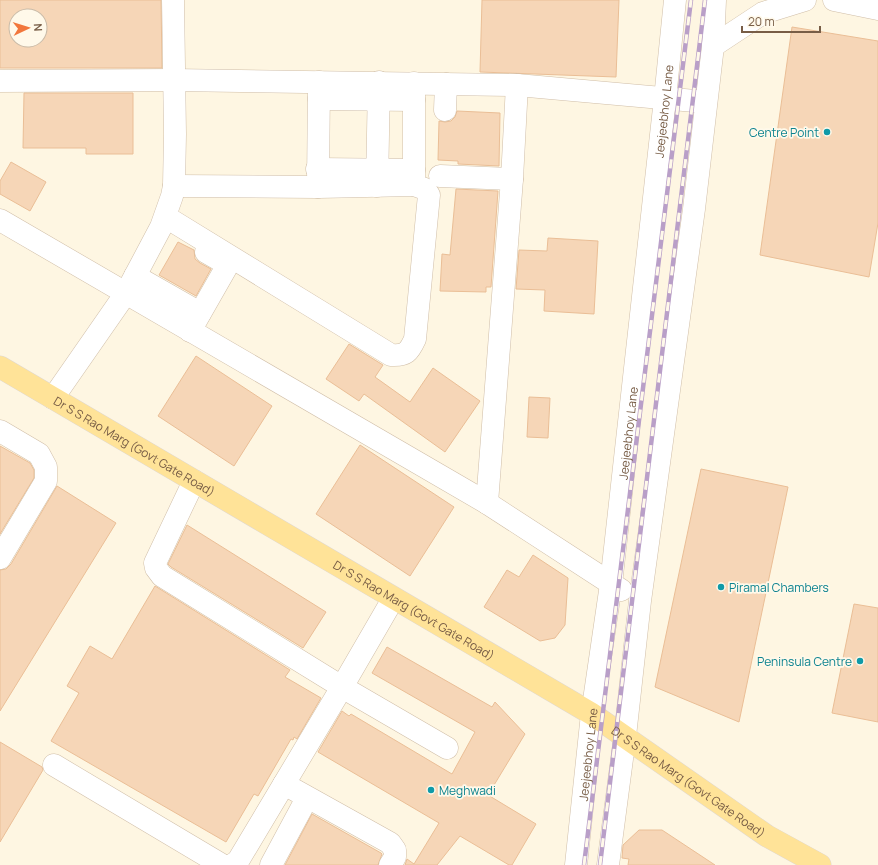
<svg xmlns="http://www.w3.org/2000/svg" width="878" height="865" font-family="Manrope,sans-serif">
	<style>
		.building { fill: #f6d6b7; stroke: #eabe96; fill-rule: evenodd }
		.lines { fill: none; stroke-linecap: round; stroke-linejoin: round }
		.minor-casing { stroke: #d0bea8; stroke-width: 23 }
		.major-casing { stroke: #dfd8d3; stroke-width: 23 }
		.minor { stroke: #fff; stroke-width: 22 }
		.major { stroke: #ffe398; stroke-width: 22 }
		.rail-casing { stroke: #b99fc8; stroke-width: 4.5 }
		.rail { stroke: #fff9ea; stroke-width: 3; stroke-dasharray: 9; stroke-linecap: butt }
		.culture-dot { fill: #0f9aa8; stroke: #fff9ea; stroke-width: 1.5 }
		.labels { text-anchor: middle; dominant-baseline: central; stroke-width: 3.5; stroke-linejoin: round; paint-order: stroke }
		.street-label { font-size: 12px; fill: #785d46; stroke: #fff9ea }
		.culture-label { font-size: 12px; fill: #0d838f; stroke: #fff9ea; text-anchor: end }
	</style>
	<rect width="100%" height="100%" fill="#fef6e2"/>
	<!-- building -->
	<path class="building" d="M0,0h161l1,68h-162zM16,16h24v24h-24z
		M482,0h137l-3,77 -136,-5z
		M792,27l86,14v182l-9,54 -109,-22z
		M24,93h109v61h-47v-6h-63z
		M457,111l43,2 -1,53 -41,-2v-3l-20,-1 1,-39 6,1 6,-1 4,-4z
		M11,162l35,20 -16,29 -30,-17v-13z
		M456,189l42,2 -7,96h-5v5l-46,-1 2,-37 8,1z
		M548,238l50,3 -4,73 -50,-3 1,-21 -29,-1 3,-39 28,1z
		M178,242l16,8 1,9 5,4 11,6 -15,27 -37,-21z
		M349,344l34,21 -8,12 35,25 23,-34 47,33 -35,51 -81,-58 -5,7 -33,-22z
		M196,356l76,50 -38,60 -76,-50z
		M529,397l21,1 -2,40 -21,-1z
		M360,445l94,62 -44,69 -94,-62z
		M0,446l30,17 4,7v8l-34,56z
		M701,469l87,18 -49,235 -84,-35z
		M57,486l59,37 -116,188v-141l6,-1 5,-5z
		M187,525l139,87 -23,36 -132,-81 -3,-3z
		M533,555l35,23 -3,47 -10,13 -15,3 -56,-34 23,-37 12,7z
		M155,586l135,84 -5,7 36,21 -24,41 -3,-2 -1,3 -2,-1 -33,57 -4,-2 -28,48 -175,-101 28,-48 -12,-7 23,-40 22,13z
		M854,604l24,4v114l-46,-9z
		M387,647l105,60 3,-5 30,32 -37,61 48,29 -24,41h-3l-49,-29 -23,29h-32l2,-6 7,5 25,-41 -121,-71 24,-41 7,5 2,-2 101,60 23,-42 -103,-59z
		M0,742l42,25 1,3 -43,72z
		M312,814l69,39 1,1 -4,11h-93z
		M639,830h23l53,35h-87l1,-6 -7,-1 1,-13z"/>
	<g class="lines">
		<!-- minor casing -->
		<g class="minor-casing">
			<g id="minor">
				<path d="M834,0l44,9"/>
				<path d="M713,46l50,-33 42,-13"/>
				<path d="M0,81l174,-1 343,5 189,17"/>
				<path d="M414,83v102"/>
				<path d="M319,99l95,1"/>
				<path d="M445,110l1,-26"/>
				<path d="M317,169l97,1"/>
				<path d="M440,176l72,3"/>
				<path d="M377,186l2,-104"/>
				<path d="M318,187l1,-105"/>
				<path d="M166,217l225,138c15,1 18,-3 24,-16l14,-144 -4,-6 -11,-4 -96,2 -144,-1"/>
				<path d="M0,220l487,283 134,87"/>
				<path d="M135,276l65,37"/>
				<path d="M190,331l36,-63 -1,-5 -19,-11"/>
				<path d="M53,398l73,-105 35,-66 11,-31 2,-10 1,-52 -2,-134"/>
				<path d="M0,431l39,23 7,13v14l-46,77"/>
				<path d="M194,481l-39,82 1,5 6,8 180,111 105,61"/>
				<path d="M487,503l25,-324 5,-94"/>
				<path d="M54,765l168,100"/>
				<path d="M284,784l106,59 5,7v7l-5,8"/>
				<path d="M232,865l6,-4 104,-174 51,-88"/>
				<path d="M271,865l36,-67"/>
				<path id="s1" d="M576,865l16,-151 19,-130 54,-485 10,-99"/>
				<path d="M608,865l17,-129 15,-135 54,-392 19,-163 2,-46"/>
			</g>
		</g>
		<!-- major casing -->
		<g class="major-casing">
			<g id="major">
				<path id="s2" d="M0,367l592,347 175,122 53,29"/>
			</g>
		</g>
		<!-- minor -->
		<use href="#minor" class="minor"/>
		<!-- major -->
		<use href="#major" class="major"/>
		<!-- rail casing -->
		<g class="rail-casing">
			<path id="rail" d="M584,865l107,-865
				M600,865l105,-865"/>
		</g>
		<!-- rail -->
		<use href="#rail" class="rail"/>
	</g>
	<!-- markers -->
	<g class="culture-dot">
		<circle cx="827" cy="132" r="4"/>
		<circle cx="721" cy="587" r="4"/>
		<circle cx="860" cy="661" r="4"/>
		<circle cx="431" cy="790" r="4"/>
	</g>
	<g class="labels">
		<!-- street labels -->
		<g class="street-label">
			<text stroke="none"><textPath href="#s1" startOffset="759">Jeejeebhoy Lane</textPath></text>
			<text stroke="none"><textPath href="#s1" startOffset="435">Jeejeebhoy Lane</textPath></text>
			<text stroke="none"><textPath href="#s2" startOffset="156">Dr S S Rao Marg (Govt Gate Road)</textPath></text>
			<text stroke="none"><textPath href="#s2" startOffset="480">Dr S S Rao Marg (Govt Gate Road)</textPath></text>
			<text stroke="none"><textPath href="#s1" startOffset="111">Jeejeebhoy Lane</textPath></text>
			<text stroke="none"><textPath href="#s2" startOffset="804">Dr S S Rao Marg (Govt Gate Road)</textPath></text>
		</g>
		<!-- culture labels -->
		<g class="culture-label">
			<text x="819" y="132">Centre Point</text>
			<text x="729" y="587" text-anchor="start">Piramal Chambers</text>
			<text x="852" y="661">Peninsula Centre</text>
			<text x="439" y="790" text-anchor="start">Meghwadi</text>
		</g>
	</g>
	<!-- north arrow -->
	<g transform="translate(28 28) rotate(86)"><circle r="19" fill="#fff9ea" stroke="#c9bba8"/>
	<path d="M0-3L7 15L0 10L-7 15Z" fill="#f2773c"/>
	<text y="-6" font-size="11" font-weight="bold" text-anchor="middle" fill="#785d46">N</text>
	</g>
	<!-- scale -->
	<path d="M742 26v6h78v-6" fill="none" stroke="#785d46" stroke-width="2"/>
	<text x="748" y="26" font-size="12" fill="#785d46" stroke="#fff9ea" stroke-width="3" paint-order="stroke">20 m</text>
</svg>
